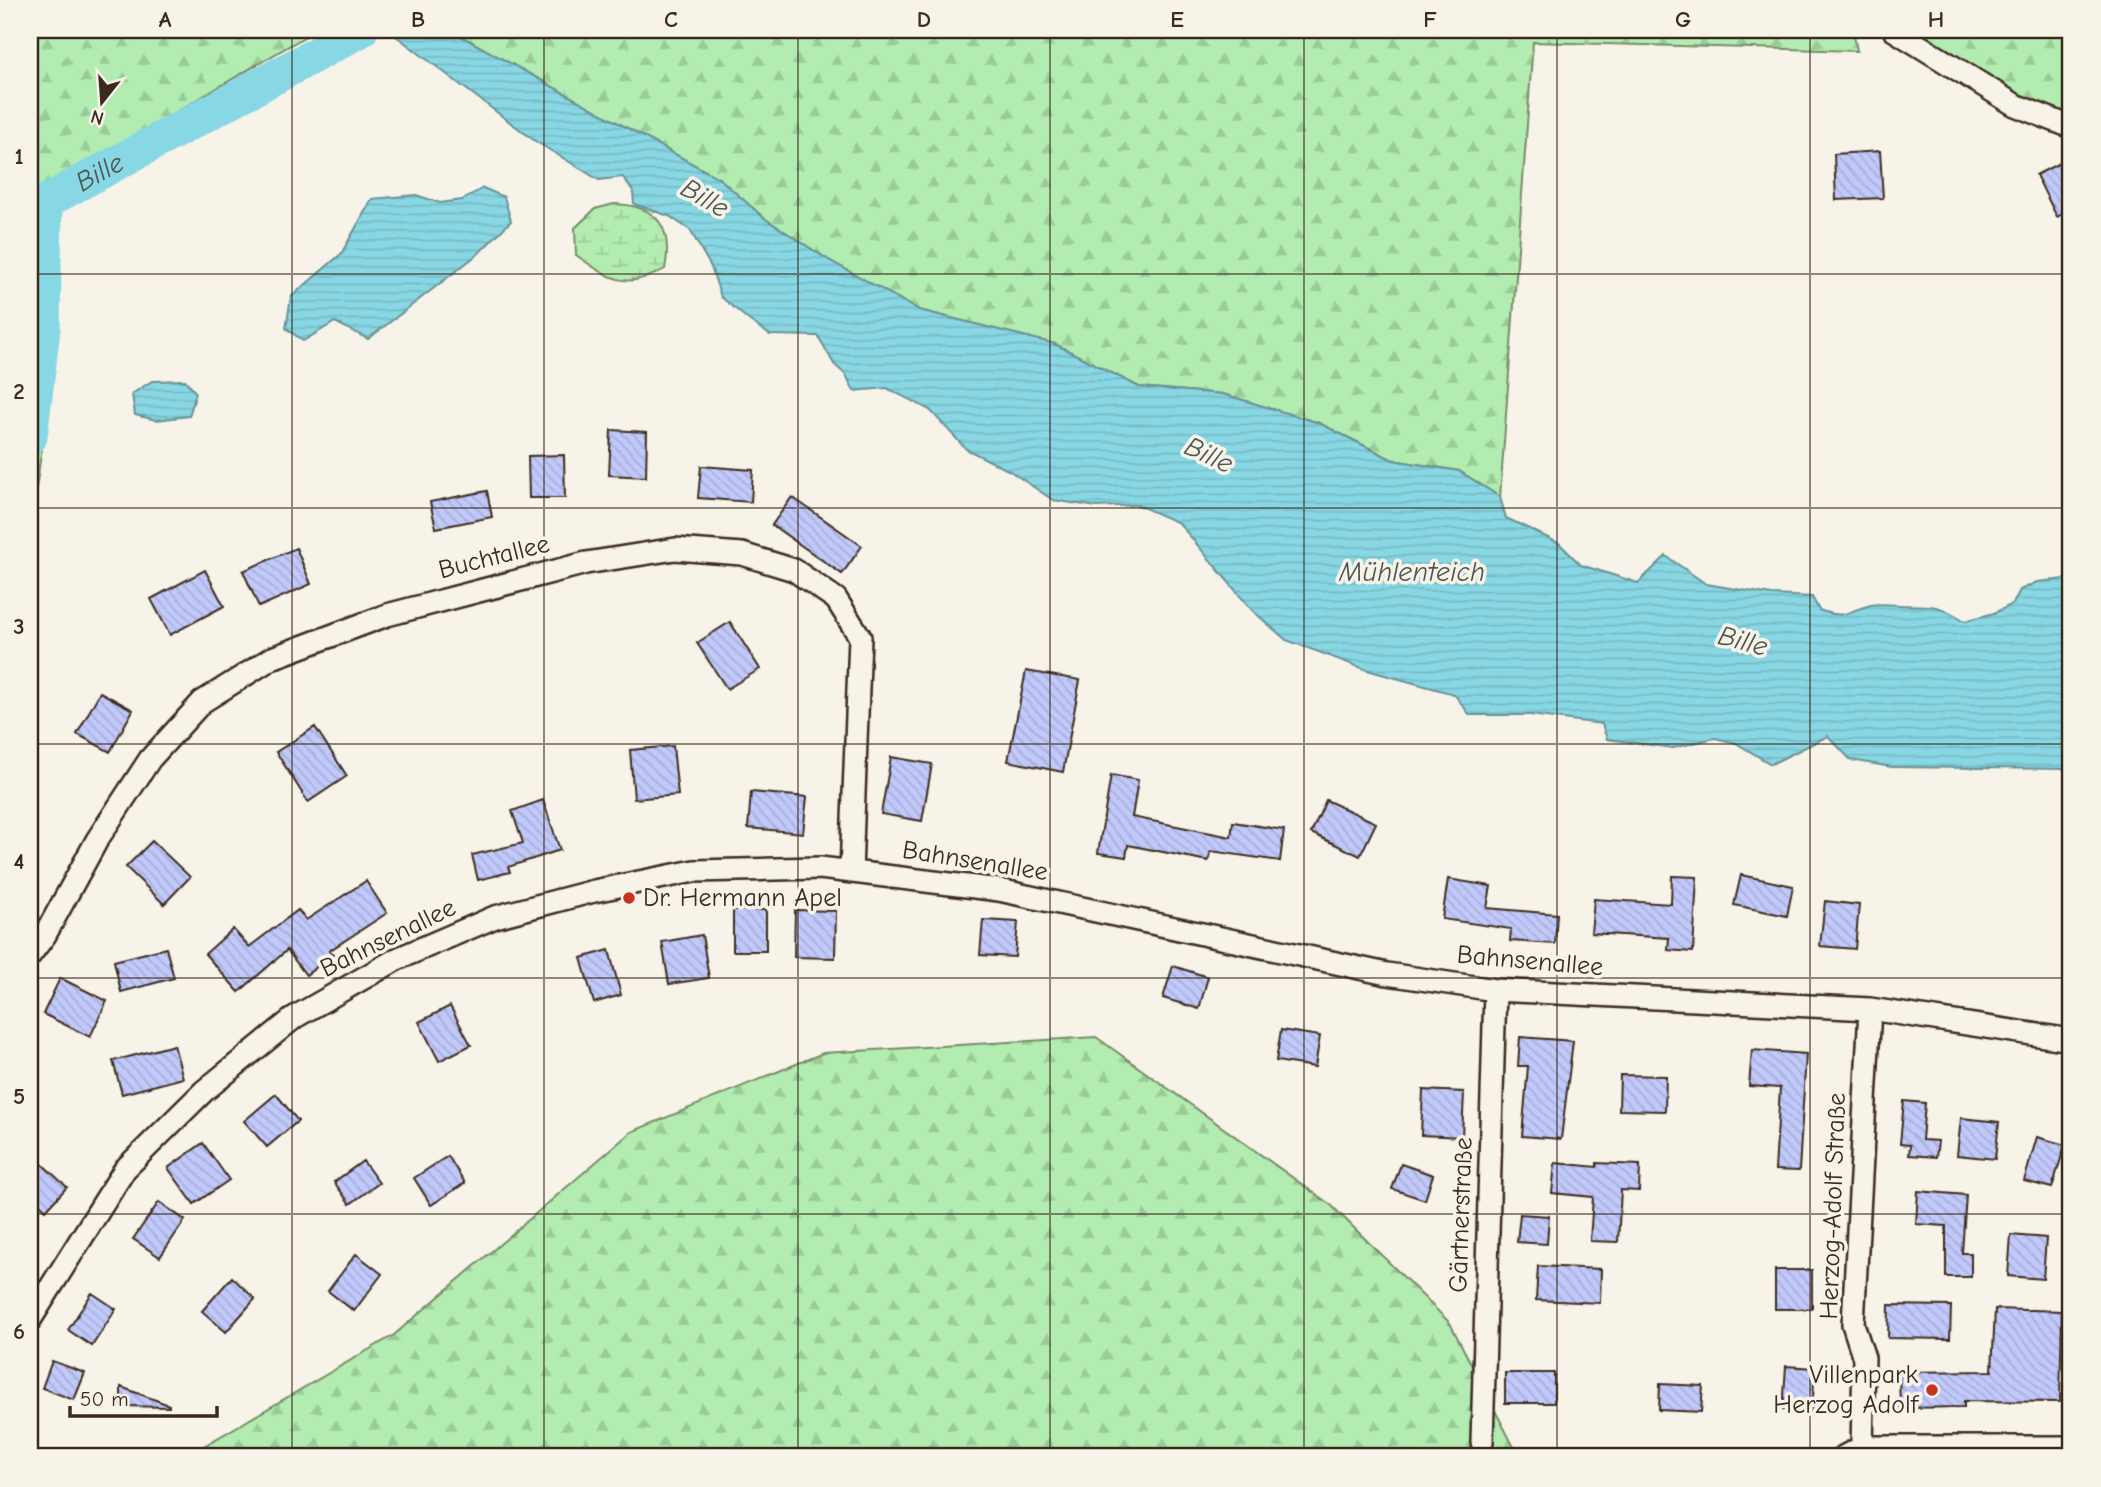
<svg xmlns="http://www.w3.org/2000/svg" width="2101" height="1487" font-family="'Comic Neue',sans-serif">
	<style>
		.forest { fill: url(#forest-firs); stroke: #768b67; stroke-width: 2 }
		.wetland { fill: url(#wetland-marsh); stroke: #768b67; stroke-width: 2 }
		.water { fill: url(#water-rules); stroke: #699295; stroke-width: 2 }
		.lines { fill: none; stroke-linecap: round; stroke-linejoin: round }
		.river { stroke: #88d7e4; stroke-width: 35 }
		.building { fill: url(#building-back-hatch); stroke: #3b2a1e; stroke-width: 2 }
		.minor-casing { stroke: #3b2a1e; stroke-width: 26 }
		.minor { stroke: #f7f3e8; stroke-width: 21 }
		.grid { fill: none; stroke: #3b2a1e; stroke-width: 2; stroke-opacity: 0.55 }
		.poi-dot { fill: #c8321e; stroke: #f7f3e8; stroke-width: 2.5 }
		.labels { text-anchor: middle; dominant-baseline: central; stroke-width: 7; stroke-linejoin: round; paint-order: stroke }
		.street-label { font-size: 26px; fill: #3b2a1e; stroke: #f7f3e8 }
		.poi-label { font-size: 26px; fill: #3b2a1e; stroke: #f7f3e8; text-anchor: start }
		.water-label { font-size: 28px; font-style: italic; fill: #4e5550; stroke: #f7f3e8 }
		.neatline { fill: none; stroke: #3b2a1e; stroke-width: 2.5 }
		.grid-label { font-size: 23px; text-anchor: middle; font-weight: bold; fill: #3b2a1e }
	</style>
	<defs>
		<pattern id="forest-firs" width="22" height="20" patternUnits="userSpaceOnUse" patternTransform="scale(1.75)"><rect width="22" height="20" fill="#b2ecb0"/><path d="M5 1l3.5 6h-7zM16 11l3.5 6h-7z" fill="#9acb97"/></pattern>
		<pattern id="wetland-marsh" width="20" height="14" patternUnits="userSpaceOnUse" patternTransform="scale(1.75)"><rect width="20" height="14" fill="#b2ecb0"/><path d="M1 5h8M5 5V1M11 12h8M15 12V8" fill="none" stroke="#9acb97"/></pattern>
		<pattern id="water-rules" width="6" height="5" patternUnits="userSpaceOnUse" patternTransform="scale(1.75)"><rect width="6" height="5" fill="#88d7e4"/><path d="M0 2.5h6" fill="none" stroke="#76b9c3"/></pattern>
		<pattern id="building-back-hatch" width="6" height="6" patternUnits="userSpaceOnUse" patternTransform="scale(1.75)"><rect width="6" height="6" fill="#c1c9fb"/><path d="M-1 5l2 2M0 0l6 6M5-1l2 2" fill="none" stroke="#a7add7"/></pattern>
	</defs>
	<rect width="100%" height="100%" fill="#f7f3e8"/>
	<filter id="ink" filterUnits="userSpaceOnUse"><feTurbulence type="fractalNoise" baseFrequency=".0143" numOctaves="2"/><feDisplacementMap in="SourceGraphic" scale="14" xChannelSelector="R" yChannelSelector="G"/><feConvolveMatrix kernelMatrix="1 2 1 2 8 2 1 2 1" color-interpolation-filters="sRGB"/></filter>
	<g filter="url(#ink)">
		<!-- forest -->
		<path class="forest" d="M30,30h286l-264,155 -22,18z
			M450,30h1403l4,21 -324,-9 -33,455 -41,-26 -66,-11 -74,-37 -96,-29 -84,-7 -84,-43 -136,-34 -92,-51 -63,-41 -44,-39z
			M1909,30h162v87l-52,-19z
			M1096,1037l235,168 119,118 68,132 -1333,2 209,-122 237,-203 192,-79z"/>
		<!-- wetland -->
		<path class="wetland" d="M614,204c44,1 59,24 51,65 -39,22 -55,10 -89,-14l-1,-27 20,-19z
			M30,299l29,27 -29,206z"/>
		<!-- water -->
		<path class="water" d="M398,30h52l270,149 44,39 63,41 92,51 136,34 84,43 84,7 96,29 74,37 66,11 41,26 6,21 53,25 22,22 57,18 28,-27 40,28 66,11 40,2 7,13c29,10 26,1 52,-5 8,-2 19,0 27,0 35,2 34,-4 67,16l29,-8 19,-9 7,-14 17,-8 28,-3 6,5v185l-179,-2 -41,-7 -23,-24 -57,28 -35,-21 -21,-5 -42,10 -66,-9 -5,-15 -72,-9h-60l-16,-21 -87,-24 -81,-30 -34,-30 -73,-87 -41,-18 -41,2 -44,-7 -43,-29 -44,-22 -36,-39 -43,-22 -33,3 -8,-16 -12,-11 -16,-28 -48,-1 -20,-14 -29,-24 -10,-30 -21,-37 -21,-14 -35,-12 -1,-13 -10,-14 -24,3 -64,-39 -139,-105z
			M483,188l21,9 7,24 -33,33 -110,85 -33,-17 -32,19 -17,-13 5,-31 50,-43 31,-55 44,-4 24,8 22,-3z
			M185,380l11,13 -7,23 -33,4 -21,-5 -3,-21 20,-13z"/>
		<g class="lines">
			<!-- river -->
			<path class="river" id="s1" d="M30,437l13,-108 2,-127 316,-172"/>
		</g>
		<!-- building -->
		<path class="building" d="M1880,151l3,47 -47,2 -2,-46z
			M2071,157v53l-14,7 -21,-42z
			M611,430l36,2 -1,45 -37,-2z
			M564,455l1,43h-36l-1,-42z
			M701,466l52,4 -2,32 -53,-4z
			M487,491l5,26 -56,11 -6,-26z
			M792,497l70,49 -20,28 -70,-49z
			M296,548l15,36 -52,23 -16,-36z
			M205,570l19,36 -54,29 -19,-36z
			M730,622l30,47 -33,20 -30,-46z
			M1026,671l54,9 -17,92 -55,-11z
			M100,692l33,18 -23,42 -33,-18z
			M315,727l32,49 -39,26 -32,-50z
			M673,746l5,49 -44,4 -4,-49z
			M891,757l41,7 -10,57 -41,-7z
			M1111,775l27,5 -6,37 99,20 2,-15 51,8 -4,31 -69,-10 -3,10 -80,-16 -2,12 -28,-4z
			M751,792l56,5 -4,36 -55,-5z
			M543,800l17,50 -52,17 2,5 -32,8 -6,-25 51,-12 -11,-32z
			M1326,800l50,23 -16,33 -49,-23z
			M152,841l38,36 -26,27 -38,-37z
			M1741,875l52,11 -6,30 -53,-11z
			M1672,876l25,1 -4,75 -25,-2 1,-12 -78,-5 3,-34 77,5z
			M1448,879l43,7 -4,22 70,6 -2,30 -45,-3 1,-12 -69,-10z
			M366,881l21,32 -58,38 4,4 -27,20 -19,-25 -48,42 -34,-38 28,-25 16,18 49,-37 8,10z
			M1825,901l34,4 -4,44 -35,-3z
			M733,910h33v41h-33z
			M795,910l41,1 -1,47 -41,-1z
			M983,920l35,2 -3,35 -35,-2z
			M702,935l7,43 -40,6 -7,-42z
			M166,948l8,30 -53,14 -7,-31z
			M609,950l12,45 -27,8 -13,-45z
			M1173,966l35,11 -9,32 -36,-11z
			M60,978l47,23 -17,36 -47,-23z
			M450,1006l21,39 -32,16 -20,-39z
			M1281,1030l39,6 -5,31 -39,-6z
			M1520,1037l53,4 -12,98 -39,-3 6,-70h-10z
			M174,1045l9,33 -61,16 -9,-33z
			M1752,1050l54,4 -7,117 -24,-1 5,-82 -31,-2z
			M1620,1075l46,1 -1,35 -46,-1z
			M1423,1090l41,2 -2,45 -41,-2z
			M276,1094l22,27 -31,26 -23,-26z
			M1904,1101l21,2 -3,37 16,1 -2,16 -27,-2 1,-10 -10,-1z
			M1961,1118l38,4 -4,37 -38,-4z
			M2037,1137l28,8 -13,43 -28,-7z
			M203,1143l26,37 -35,24 -26,-36z
			M448,1156l17,27 -34,22 -17,-27z
			M363,1161l16,22 -29,21 -16,-22z
			M41,1163l26,24 -21,23 -16,-15v-20z
			M1555,1163l42,4v-4l43,2 -1,26 -18,-1 -3,52 -28,-1 3,-44 -41,-4z
			M1401,1164l32,11 -8,25 -33,-11z
			M1918,1191l48,4 -4,58h9v24h-25v-51l-30,-2z
			M159,1202l26,18 -25,37 -27,-18z
			M1520,1214l29,2 -2,28 -30,-2z
			M2011,1235l35,3 -3,41 -35,-3z
			M356,1254l26,20 -28,37 -26,-20z
			M1538,1266l63,3 -1,34 -64,-3z
			M1775,1270h37v39h-37z
			M232,1277l23,22 -29,33 -24,-21z
			M92,1293l24,16 -24,37 -24,-16z
			M1889,1305l62,1 -1,33 -62,-1z
			M1995,1309l67,2 -2,91 -96,-1v6l-64,1 -1,-36 93,-1z
			M52,1361l33,12 -11,27 -32,-12z
			M1786,1366l29,2 -3,44 -29,-2z
			M1505,1373h49v30h-49z
			M1660,1384l43,2 -2,26 -42,-2z
			M121,1387l48,18v2l-48,-1z"/>
		<g class="lines">
			<!-- minor casing -->
			<g class="minor-casing">
				<path id="minor" d="M1894,30l121,75 56,22
					M30,955l15,-20 52,-95 53,-81 52,-57 70,-44 115,-43 199,-52 89,-14 67,5 52,16 42,29 24,38 -9,235
					M30,1320l95,-151 79,-78 91,-74 102,-58 98,-42 99,-26 100,-20 126,-3 179,22 388,84 108,16 375,19 201,31
					M1482,1442l13,-452
					M1862,1447l2,-89 -11,-34 17,-315
					M1843,1457l19,-10h209"/>
			</g>
			<!-- minor -->
			<use href="#minor" class="minor"/>
		</g>
	</g>
	<!-- grid -->
	<path class="grid" d="M292,30v1427M544,30v1427M798,30v1427M1050,30v1427M1304,30v1427M1557,30v1427M1810,30v1427M30,274h2041M30,508h2041M30,744h2041M30,978h2041M30,1214h2041"/>
	<!-- markers -->
	<g class="poi-dot">
		<circle cx="629" cy="898" r="7"/>
		<circle cx="1932" cy="1390" r="7"/>
	</g>
	<g class="labels">
		<!-- street labels -->
		<g class="street-label">
			<text transform="translate(494 557) rotate(-14)">Buchtallee</text>
			<text transform="translate(975 861) rotate(9)">Bahnsenallee</text>
			<text transform="translate(388 938) rotate(-26)">Bahnsenallee</text>
			<text transform="translate(1530 961) rotate(5)">Bahnsenallee</text>
			<text transform="translate(1833 1206) rotate(-88)">Herzog-Adolf Straße</text>
			<text transform="translate(1461 1215) rotate(-88)">Gärtnerstraße</text>
		</g>
		<!-- poi labels -->
		<g class="poi-label">
			<text x="643" y="898">Dr. Hermann Apel</text>
			<text x="1918" y="1375" text-anchor="end">Villenpark<tspan x="1918" dy="30">Herzog Adolf</tspan></text>
		</g>
		<!-- water labels -->
		<g class="water-label">
			<text stroke="none"><textPath href="#s1" startOffset="298">Bille</textPath></text>
			<text transform="translate(705 198) rotate(30)">Bille</text>
			<text transform="translate(1209 455) rotate(25)">Bille</text>
			<text x="1412" y="572">Mühlenteich</text>
			<text transform="translate(1743 641) rotate(15)">Bille</text>
		</g>
	</g>
	<!-- margin -->
	<rect width="2101" height="1487" fill="none" stroke="#f7f3e8" stroke-width="77"/>
	<!-- north arrow -->
	<g transform="translate(102 102) rotate(197)" stroke="#f7f3e8" stroke-width="5" paint-order="stroke">
	<path d="M0-5L12 26L0 18L-12 26Z" fill="#3b2a1e"/>
	<text y="-10" font-size="19" font-weight="bold" text-anchor="middle" fill="#3b2a1e">N</text>
	</g>
	<!-- scale -->
	<path d="M70 1406v10h147v-10" fill="none" stroke="#3b2a1e" stroke-width="3.5"/>
	<text x="80" y="1406" font-size="21" fill="#3b2a1e" stroke="#f7f3e8" stroke-width="5" paint-order="stroke">50 m</text>
	<rect x="38" y="38" width="2024" height="1410" class="neatline"/>
	<g class="grid-label">
		<text x="165" y="27">A</text>
		<text x="418" y="27">B</text>
		<text x="671" y="27">C</text>
		<text x="924" y="27">D</text>
		<text x="1177" y="27">E</text>
		<text x="1430" y="27">F</text>
		<text x="1683" y="27">G</text>
		<text x="1936" y="27">H</text>
		<text x="19" y="164">1</text>
		<text x="19" y="399">2</text>
		<text x="19" y="634">3</text>
		<text x="19" y="869">4</text>
		<text x="19" y="1104">5</text>
		<text x="19" y="1339">6</text>
	</g>
</svg>
